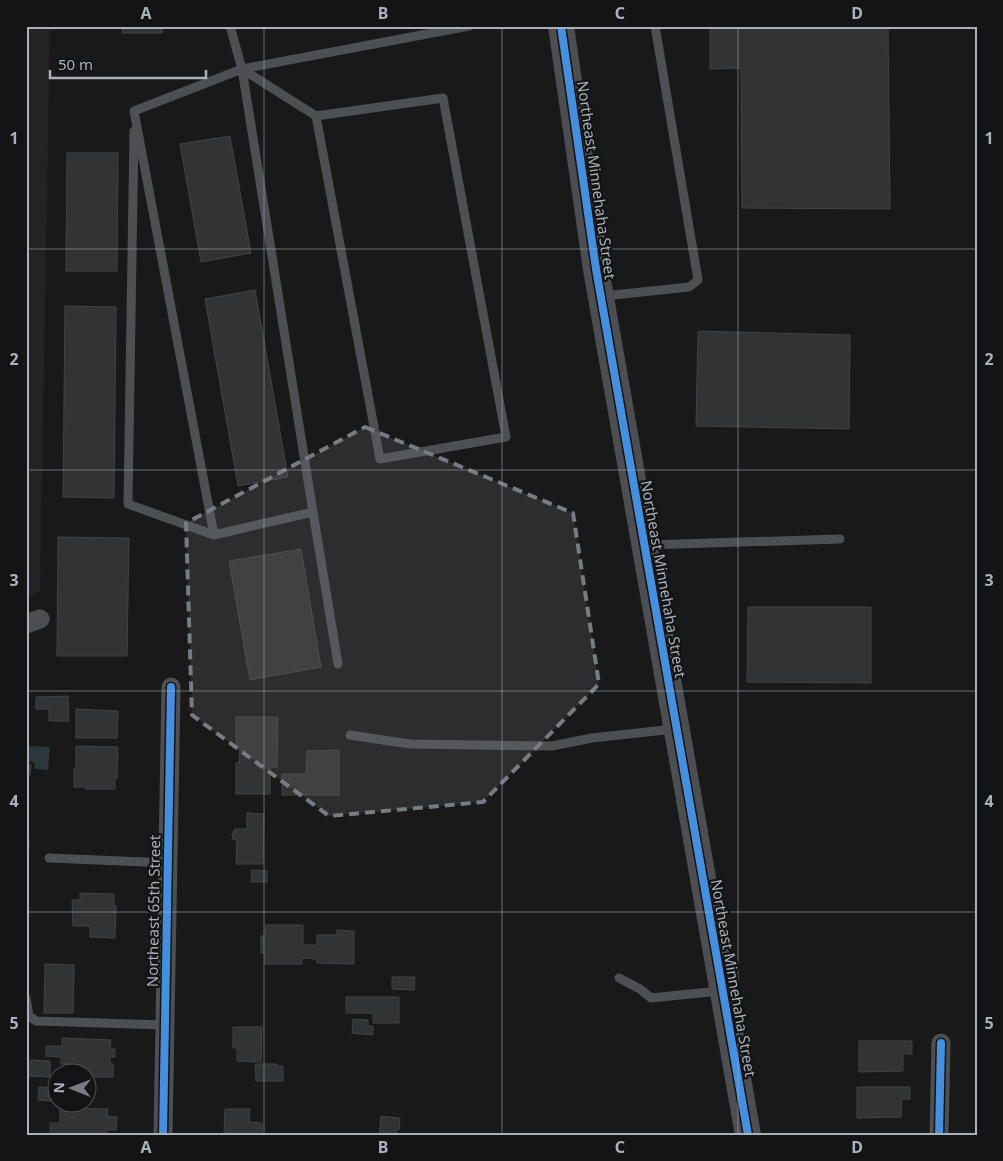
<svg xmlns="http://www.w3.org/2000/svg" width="1003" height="1161" font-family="'Noto Sans',sans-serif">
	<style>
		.built { fill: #232326 }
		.water { fill: #2c373c }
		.building { fill: #323334; stroke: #424346 }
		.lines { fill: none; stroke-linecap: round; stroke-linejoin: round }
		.lane { stroke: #4d4f53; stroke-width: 9 }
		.street { stroke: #4d4f53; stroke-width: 19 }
		.secondary { stroke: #4c4e51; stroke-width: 26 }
		.cycleway-casing { stroke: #131416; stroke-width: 11 }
		.cycleway { stroke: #468fdf; stroke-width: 8 }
		.marked { fill: #787c82; fill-opacity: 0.2; stroke: #787c82; stroke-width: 4; stroke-dasharray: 10 6; stroke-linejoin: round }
		.grid { fill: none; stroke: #abb1ba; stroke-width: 1; stroke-opacity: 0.55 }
		.labels { text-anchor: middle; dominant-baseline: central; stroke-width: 4.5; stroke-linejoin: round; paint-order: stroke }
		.street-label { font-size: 15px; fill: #abb1ba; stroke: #131416 }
		.neatline { fill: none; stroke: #abb1ba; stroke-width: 2 }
		.grid-label { font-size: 16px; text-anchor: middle; font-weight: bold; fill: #abb1ba }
	</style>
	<rect width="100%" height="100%" fill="#19191a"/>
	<!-- built -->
	<path class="built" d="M26,26h24l-10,565 -14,6z"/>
	<!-- water -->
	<path class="water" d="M26,746l23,1 1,1 -2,22 -13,-1 -1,-7 -8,-1z"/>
	<!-- building -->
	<path class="building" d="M123,26h40l-1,7h-40z
		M710,26h178l2,183 -148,-1 -1,-140 -31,1z
		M230,136l21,117 -50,9 -21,-118z
		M67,153h51l-1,118h-51z
		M255,290l33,187 -50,9 -33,-187z
		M65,306l51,1 -2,191 -51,-1z
		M698,331l152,4 -1,94 -153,-3z
		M58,537l71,1 -2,118h-70z
		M301,549l20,118 -71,13 -21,-119z
		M748,607h123v76l-124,-1z
		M68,696l1,25h-20v-12h-13v-12z
		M76,709l42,2 -1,27h-41z
		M236,717h42l-1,50h-7v27h-34v-31h3l1,-14h-4z
		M76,746l42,1 -1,31h-2v11h-29v-2h-12v-19h2z
		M339,750v45h-57v-21h24l1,-23z
		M26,765h5l-1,10h-4z
		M247,813l17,1 -1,50h-27l1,-23 -4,-2 -1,-5 3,-5h12z
		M26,839h3l-1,31h-2z
		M252,870l15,1v11h-16z
		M80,893l34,1v12h2l-1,32 -25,-1v-11h-17l-1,-26h8z
		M266,925h37v20h14v-10h20v-5l17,1v33l-37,-1v-4l-15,-1v6h-37v-11h-4v-17h4z
		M45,964l29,1 -1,48h-29z
		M392,977h23l-1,13 -22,-1z
		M346,997h53v26h-26v-10h-27z
		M353,1019l15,1v6h5v9l-21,-2z
		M233,1027h29l-1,35 -24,-1v-13h-4z
		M62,1038l49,2 -1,9h5v8h-5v7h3v13h-25v-3h-21v-10h-6v-7l-15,-1v-10h16z
		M859,1041h53v13h-9v17l-44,1z
		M30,1060l20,1v16l-21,-1z
		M255,1064h22v2h6v15h-27z
		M39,1087l19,1v13l-20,-1z
		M857,1087h53v12h-8l-1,18 -44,1z
		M60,1108l48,1 -1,7 10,1 -1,13h-9v5h-57v-12h10z
		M225,1109h25l-1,13 13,1v12l-38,-2z
		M381,1116l19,2 -1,12h-2l-1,5h-17z
		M856,1134h53v1z"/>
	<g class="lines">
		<!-- lane -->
		<path class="lane" d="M230,26l12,43 71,443 -99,23 -80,-424 108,-42 227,-43
			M242,69l74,47 64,343 126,-22 -63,-339 -127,18
			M134,131l-6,373 86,31
			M604,296l85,-9 9,-7 -43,-254
			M313,512l25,152
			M647,545l193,-6
			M350,735l60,9 142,2 40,-8 82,-9
			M49,858l119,5
			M619,978l21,11 11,9 68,-7
			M26,998l3,18 7,5 129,4"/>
		<!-- street -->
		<path class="street" d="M26,624l14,-5
			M163,1135l8,-448
			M939,1135l2,-92"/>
		<!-- secondary -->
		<path class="secondary" d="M561,26l35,243 152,866"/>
		<!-- cycleway casing -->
		<g class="cycleway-casing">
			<path id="cycleway" d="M561,26l35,243 152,866
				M163,1135l8,-448
				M939,1135l2,-92"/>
		</g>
		<!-- cycleway -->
		<use href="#cycleway" class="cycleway"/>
	</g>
	<!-- marked area -->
	<path class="marked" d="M365,427l208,86 26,171 -116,118 -154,14 -137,-101 -6,-192z"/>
	<!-- grid -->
	<path class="grid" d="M264,26v1109M502,26v1109M738,26v1109M26,249h951M26,470h951M26,691h951M26,912h951"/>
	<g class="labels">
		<!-- street labels -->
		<g class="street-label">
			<text transform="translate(597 180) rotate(82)">Northeast Minnehaha Street</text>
			<text transform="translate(664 579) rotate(80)">Northeast Minnehaha Street</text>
			<text transform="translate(153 911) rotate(-89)">Northeast 65th Street</text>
			<text transform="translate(734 978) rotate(80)">Northeast Minnehaha Street</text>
		</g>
	</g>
	<!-- border -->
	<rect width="1003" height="1161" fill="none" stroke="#131416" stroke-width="55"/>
	<!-- north arrow -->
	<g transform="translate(72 1088) rotate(271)"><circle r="24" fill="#131416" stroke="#505358"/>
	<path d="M0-4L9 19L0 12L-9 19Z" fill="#787c82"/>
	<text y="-8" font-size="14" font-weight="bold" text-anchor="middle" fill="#abb1ba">N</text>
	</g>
	<!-- scale -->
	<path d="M50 70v8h156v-8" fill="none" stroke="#abb1ba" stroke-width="2.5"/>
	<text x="58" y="70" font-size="15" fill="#abb1ba" stroke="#131416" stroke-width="4" paint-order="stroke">50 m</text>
	<rect x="28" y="28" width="948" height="1106" class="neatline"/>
	<g class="grid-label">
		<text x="146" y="19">A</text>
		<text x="383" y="19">B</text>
		<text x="620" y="19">C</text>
		<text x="857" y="19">D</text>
		<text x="14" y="144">1</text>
		<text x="989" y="144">1</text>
		<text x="14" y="365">2</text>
		<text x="989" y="365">2</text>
		<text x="14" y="586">3</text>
		<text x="989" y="586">3</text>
		<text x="14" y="807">4</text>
		<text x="989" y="807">4</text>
		<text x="14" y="1029">5</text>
		<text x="989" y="1029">5</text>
		<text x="146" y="1153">A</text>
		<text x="383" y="1153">B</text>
		<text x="620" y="1153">C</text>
		<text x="857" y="1153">D</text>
	</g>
</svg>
